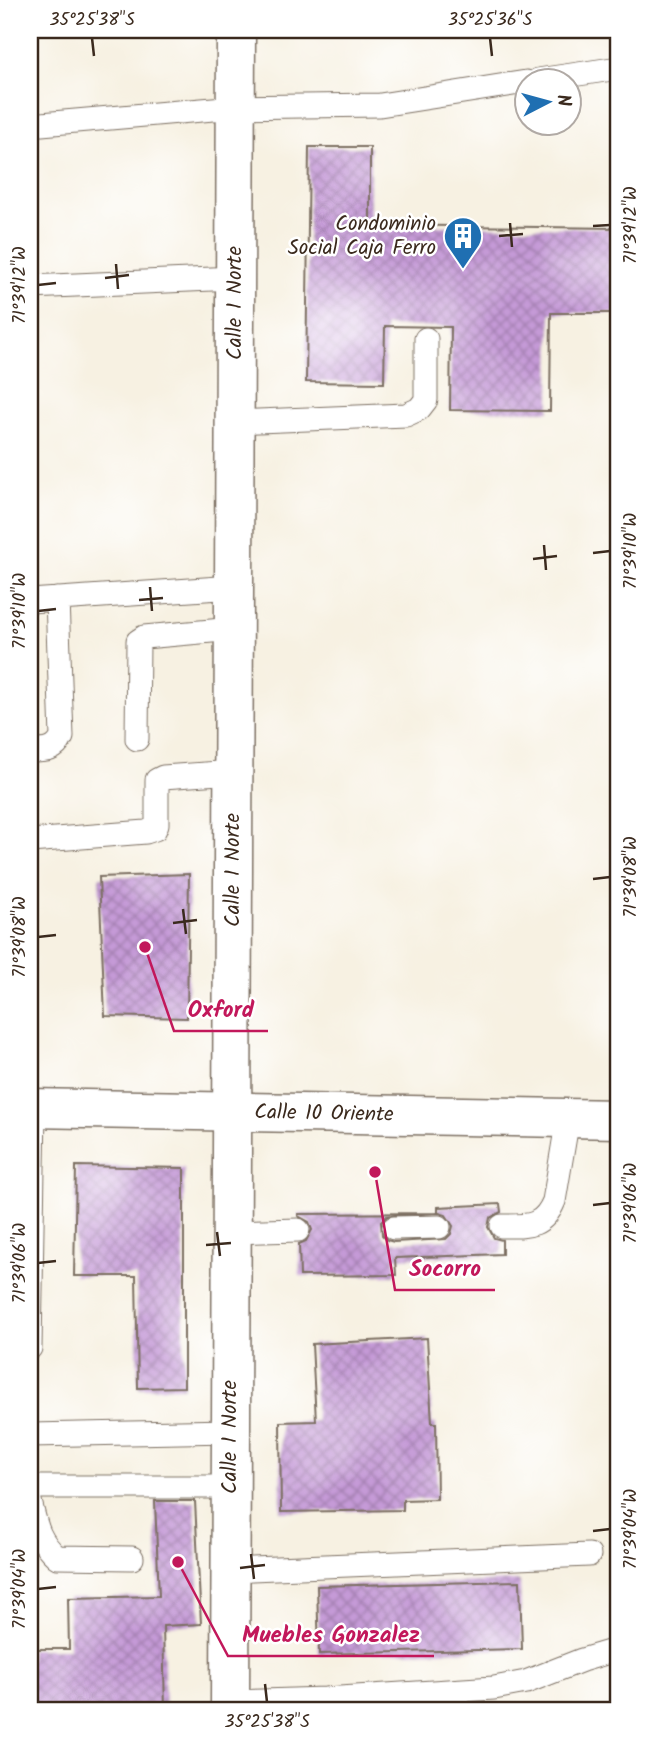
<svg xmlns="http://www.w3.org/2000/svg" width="649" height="1740" font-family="Kalam,sans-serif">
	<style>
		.building { fill: url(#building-cross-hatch); fill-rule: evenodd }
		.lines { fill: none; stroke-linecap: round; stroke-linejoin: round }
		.lane-casing { stroke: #7d7063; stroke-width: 25 }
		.street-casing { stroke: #7d7063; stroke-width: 41 }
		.secondary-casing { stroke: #7d7063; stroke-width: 41 }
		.lane { stroke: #fff; stroke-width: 23 }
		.street { stroke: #fff; stroke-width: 38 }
		.secondary { stroke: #fff; stroke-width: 38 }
		.ticks { fill: none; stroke: #3b2a1e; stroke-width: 2.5 }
		.labels { text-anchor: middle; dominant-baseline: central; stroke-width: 5; stroke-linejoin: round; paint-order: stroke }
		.poi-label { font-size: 21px; fill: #3b2a1e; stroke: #fff; text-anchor: end }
		.street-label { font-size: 21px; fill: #3b2a1e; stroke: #fff }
		.leader { fill: none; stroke: #c2185b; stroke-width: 2.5 }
		.callout-dot { fill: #c2185b; stroke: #fff; stroke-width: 2.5 }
		.callout-label { font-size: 23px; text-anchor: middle; font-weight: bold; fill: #c2185b; stroke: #fff; stroke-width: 5; stroke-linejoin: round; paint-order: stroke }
		.neatline { fill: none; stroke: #3b2a1e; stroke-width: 2.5 }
		.ticks-label { font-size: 18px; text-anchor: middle; fill: #3b2a1e }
	</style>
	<defs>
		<pattern id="building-cross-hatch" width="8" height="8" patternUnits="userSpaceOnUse" patternTransform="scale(1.75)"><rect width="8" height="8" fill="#c59ad7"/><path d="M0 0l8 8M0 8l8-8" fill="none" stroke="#a17eae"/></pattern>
	</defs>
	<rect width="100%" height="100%" fill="#fff"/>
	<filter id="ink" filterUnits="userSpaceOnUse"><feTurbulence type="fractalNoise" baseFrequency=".0143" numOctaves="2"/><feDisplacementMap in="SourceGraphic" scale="14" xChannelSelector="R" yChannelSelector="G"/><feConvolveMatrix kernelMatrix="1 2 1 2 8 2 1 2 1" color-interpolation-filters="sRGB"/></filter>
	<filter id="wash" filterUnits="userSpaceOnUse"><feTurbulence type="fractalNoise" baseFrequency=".00686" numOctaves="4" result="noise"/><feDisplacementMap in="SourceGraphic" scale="28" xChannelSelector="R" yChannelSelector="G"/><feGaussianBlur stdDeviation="1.57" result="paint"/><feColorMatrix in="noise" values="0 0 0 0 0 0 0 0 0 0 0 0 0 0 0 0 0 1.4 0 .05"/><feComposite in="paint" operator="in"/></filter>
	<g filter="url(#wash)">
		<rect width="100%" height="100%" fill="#f7f1e2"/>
		<g id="blocks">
			<!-- building -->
			<path class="building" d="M309,147h61v78l249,3v85h-68l-1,98 -100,-1 1,-83 -66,-1 -1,57 -78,-1z
				M189,874l-2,144 -82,-2 -6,-139z
				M76,1166l108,2v219l-46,1 -2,-112h-62z
				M500,1204l1,8 -11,6 -2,9 6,11 8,2v14l-107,4 1,17 -96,1 -1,-32 7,-3 6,-11 -3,-8 -11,-6v-2l140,-1v-6zM439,1213l7,2 7,11 -2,8 -5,5 -52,3 -7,-2 -5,-5 -1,-13 6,-6z
				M427,1338l5,85h4l1,76 -34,1v10l-122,2 -1,-90 36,-1 -4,-77z
				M155,1501h40l6,123 -38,2 2,84h-135v-61h39l-1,-51 91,-2z
				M520,1581l2,68 -203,5 -2,-68z"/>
		</g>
	</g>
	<g filter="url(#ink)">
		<use href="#blocks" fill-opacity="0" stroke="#7d7063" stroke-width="2"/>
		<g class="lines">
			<!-- lane casing -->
			<g class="lane-casing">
				<path id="lane" d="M538,80l81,-12
					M30,125l206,-18 144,-2 146,-23
					M30,287l205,-9
					M235,422l171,-7 13,-6 7,-9v-61
					M30,601l204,-14
					M137,739l1,-98 6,-4 90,-8
					M30,751c15,0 25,1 32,-14l-5,-138
					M30,841l116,-9 9,-3 2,-5v-44l6,-3 70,-5
					M502,1226c25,0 41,2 52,-25l14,-83
					M394,1228l45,-1
					M232,1232l66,-2
					M30,1348l4,-240
					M30,1435l200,-4
					M30,1487h200
					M30,1501c6,25 8,39 27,56l75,1
					M230,1570l359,-15
					M230,1702l95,-3 169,-11 32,-6 56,-22 37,-11"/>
			</g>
			<!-- street casing -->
			<g class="street-casing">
				<path id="street" d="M30,1108l589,11"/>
			</g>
			<!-- secondary casing -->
			<g class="secondary-casing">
				<path id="secondary" d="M230,1710l6,-1680"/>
			</g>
			<!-- lane -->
			<use href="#lane" class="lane"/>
			<!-- street -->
			<use href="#street" class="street"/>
			<!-- secondary -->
			<use href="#secondary" class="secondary"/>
		</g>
	</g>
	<!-- ticks -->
	<path class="ticks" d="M92,38l2,18M490,38l2,18M510,223l2,24M593,226l17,-1M499,236l24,-2M116,264l2,25M105,278l24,-3M38,285l18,-2M544,545l2,25M593,553l17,-2M533,559l24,-3M150,587l2,24M139,600l24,-2M38,611l18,-2M593,879l17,-2M183,909l3,25M173,923l24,-3M38,937l18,-2M593,1205l17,-2M217,1232l3,24M206,1245l25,-2M38,1263l18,-2M593,1531l17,-2M251,1554l3,25M240,1568l25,-3M38,1589l18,-2M265,1684l2,18"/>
	<!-- icons -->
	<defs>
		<g id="building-pin" transform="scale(2.0125)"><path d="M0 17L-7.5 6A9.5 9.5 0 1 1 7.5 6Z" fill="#1f6fb2" stroke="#fff"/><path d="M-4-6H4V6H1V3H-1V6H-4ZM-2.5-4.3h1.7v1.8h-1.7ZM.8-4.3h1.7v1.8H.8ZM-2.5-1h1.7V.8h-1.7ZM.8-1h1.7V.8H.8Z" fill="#fff"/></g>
	</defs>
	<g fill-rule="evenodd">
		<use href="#building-pin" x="463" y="236"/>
	</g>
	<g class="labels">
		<!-- poi labels -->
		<g class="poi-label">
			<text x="436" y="224">Condominio<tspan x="436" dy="24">Social Caja Ferro</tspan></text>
		</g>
		<!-- street labels -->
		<g class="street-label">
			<text transform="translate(235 303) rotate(-90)">Calle 1 Norte</text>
			<text transform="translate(233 870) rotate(-90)">Calle 1 Norte</text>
			<text transform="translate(324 1114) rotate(1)">Calle 10 Oriente</text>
			<text transform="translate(230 1437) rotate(-90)">Calle 1 Norte</text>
		</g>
	</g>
	<!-- callouts -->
	<path class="leader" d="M145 947L174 1031H268M375 1172L395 1290H495M178 1562L228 1656H434"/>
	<g class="callout-dot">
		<circle cx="145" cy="947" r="7"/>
		<circle cx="375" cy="1172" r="7"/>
		<circle cx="178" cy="1562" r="7"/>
	</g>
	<g class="callout-label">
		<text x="221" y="1017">Oxford</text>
		<text x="445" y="1276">Socorro</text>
		<text x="331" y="1642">Muebles Gonzalez</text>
	</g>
	<!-- margin -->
	<rect width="649" height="1740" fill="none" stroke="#fff" stroke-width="77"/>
	<!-- north arrow -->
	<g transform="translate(548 102) rotate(84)"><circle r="33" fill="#ffffff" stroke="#b1aaa5" stroke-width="2"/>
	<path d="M0-5L12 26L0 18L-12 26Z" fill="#1f6fb2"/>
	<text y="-10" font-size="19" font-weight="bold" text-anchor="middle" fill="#3b2a1e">N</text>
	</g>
	<rect x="38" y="38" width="572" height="1664" class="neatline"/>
	<g class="ticks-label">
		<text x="92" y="25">35°25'38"S</text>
		<text x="490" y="25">35°25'36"S</text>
		<text transform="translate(630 225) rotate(-90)" y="6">71°39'12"W</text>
		<text transform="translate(19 285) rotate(-90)" y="6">71°39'12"W</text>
		<text transform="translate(630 551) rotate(-90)" y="6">71°39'10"W</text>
		<text transform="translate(19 611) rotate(-90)" y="6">71°39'10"W</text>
		<text transform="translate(630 877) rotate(-90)" y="6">71°39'08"W</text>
		<text transform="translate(19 937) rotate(-90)" y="6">71°39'08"W</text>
		<text transform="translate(630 1203) rotate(-90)" y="6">71°39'06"W</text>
		<text transform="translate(19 1263) rotate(-90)" y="6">71°39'06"W</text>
		<text transform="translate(630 1529) rotate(-90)" y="6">71°39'04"W</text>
		<text transform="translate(19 1589) rotate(-90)" y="6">71°39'04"W</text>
		<text x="267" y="1727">35°25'38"S</text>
	</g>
</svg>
